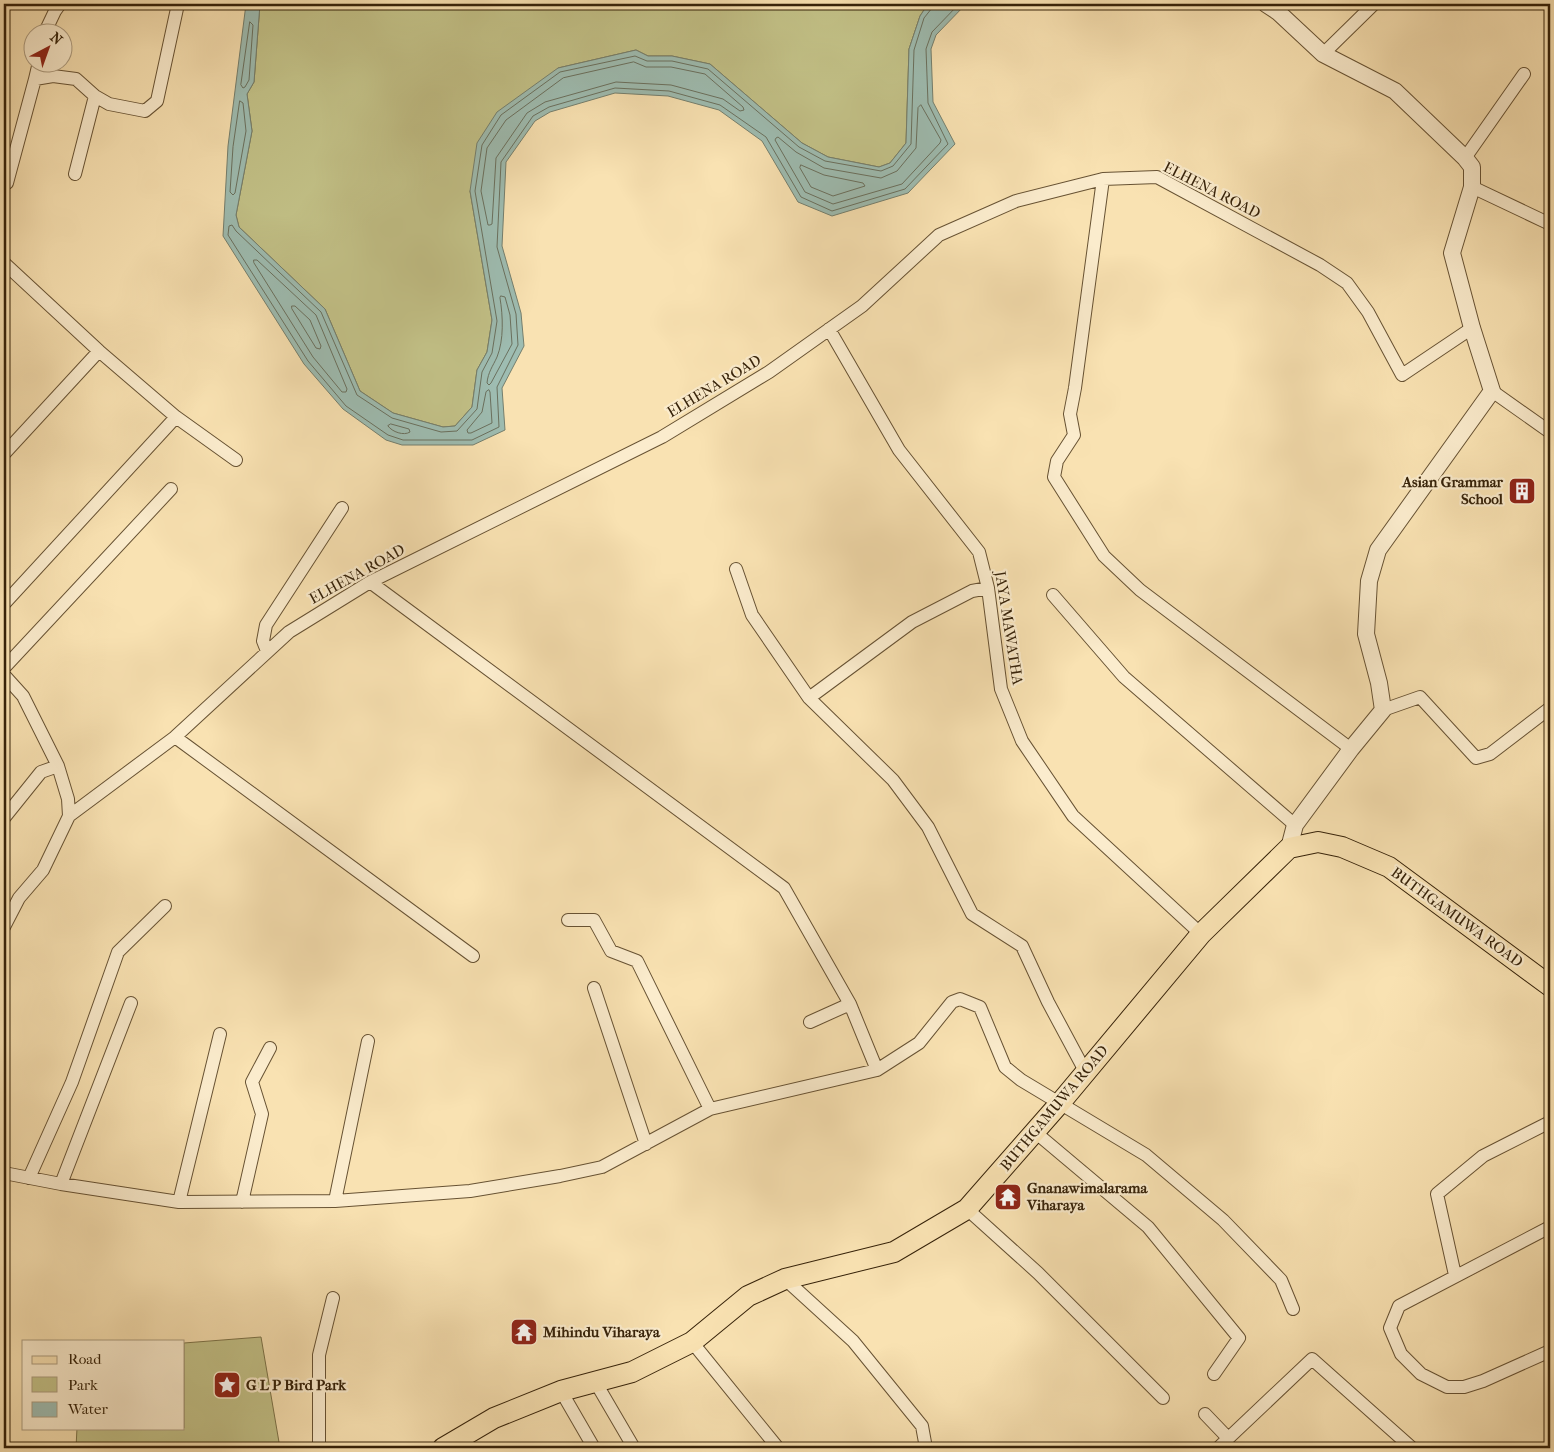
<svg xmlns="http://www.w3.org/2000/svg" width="1554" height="1452" font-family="'IM FELL French Canon',serif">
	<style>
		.green { fill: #c3c288; stroke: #7c7248 }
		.water { fill: #9ebdb2; stroke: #747f6e }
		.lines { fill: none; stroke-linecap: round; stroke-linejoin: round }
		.shore { stroke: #6a705e; stroke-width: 1 }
		.minor-casing { stroke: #675233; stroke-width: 14 }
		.tertiary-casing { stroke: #675233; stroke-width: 18 }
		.primary-casing { stroke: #362209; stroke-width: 22 }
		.minor { stroke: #fbeccd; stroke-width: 12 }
		.tertiary { stroke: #fbeccd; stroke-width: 16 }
		.primary { stroke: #f9e2b2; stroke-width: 20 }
		.labels { text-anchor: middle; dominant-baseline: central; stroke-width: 4.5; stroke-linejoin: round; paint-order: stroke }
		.street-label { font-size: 15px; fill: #362209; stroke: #fbeccd }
		.poi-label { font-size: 15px; font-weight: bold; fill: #362209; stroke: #fbeccd; text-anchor: start }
	</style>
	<rect width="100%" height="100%" fill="#f9e2b2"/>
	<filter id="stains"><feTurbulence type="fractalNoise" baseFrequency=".004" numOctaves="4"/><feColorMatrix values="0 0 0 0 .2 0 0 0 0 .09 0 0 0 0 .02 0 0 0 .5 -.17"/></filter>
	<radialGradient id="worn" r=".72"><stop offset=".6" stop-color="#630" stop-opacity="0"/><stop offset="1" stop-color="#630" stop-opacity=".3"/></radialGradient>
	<!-- green -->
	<path class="green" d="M260,4h668l-8,12 -11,33 -3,94 -16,20 -11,4 -51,-10 -26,-14 -92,-79 -38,-8h-24l-12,-6 -78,18 -88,123 22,129 -5,32 -10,18 -5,37 -17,19 -12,1 -50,-14 -33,-22 -35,-82 -86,-82 -3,-12 16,-84 -5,-37 7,-12z
		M261,1337l19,111h-204l1,-20h107v-85z"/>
	<!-- water -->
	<path class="water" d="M246,4h14l-6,78 -7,12 5,37 -16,84 3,12 86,82 35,82 33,22 50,14 12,-1 17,-19 5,-37 10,-18 5,-32 -22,-129 7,-48 20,-31 61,-44 78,-18 12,6h24l38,8 92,79 26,14 51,10 11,-4 16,-20 3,-94 11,-33 8,-12h38l-30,31 -5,14 2,53 22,42 -47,49 -76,23 -34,-14 -36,-61 -43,-31 -51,-14 -53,-3 -65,19 -15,9 -29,41 -4,84 19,67 3,33 -22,42 3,42 -32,15h-71l-16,-5 -43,-31 -39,-45 -81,-128 5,-90z"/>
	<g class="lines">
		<!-- shore -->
		<path class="shore" d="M932,4v4l-8,10 -10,32 -3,94 -18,22 -12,5 -56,-10 -26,-14 -91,-78 -36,-8h-25l-12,-5 -75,16 -59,43 -19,30 -7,46 22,130 -5,32 -10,19 -5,37 -20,22 -16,1 -49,-14 -35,-23 -36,-83 -85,-81 -4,-6 -3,1 -1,9 80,126 38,45 42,29 15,5h69l27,-13 -2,-40 21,-42 -2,-31 -19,-67 4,-85 32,-46 16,-9 66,-19 54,3 51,14 46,32 35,60 31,14 73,-22 43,-45 -20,-41 -2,-54 6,-17 27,-28
			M250,22l3,3 -4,55 -4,7 -2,1 -2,-3z
			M634,62l12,5h25l34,7 38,33 1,3 -4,1 -17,-12 -52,-14 -55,-3 -71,20 -18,11 -31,45 -4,66 -2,1h-2l-7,-34 6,-43 19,-28 57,-42z
			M240,101l3,2 3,28 -11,62 -2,2 -3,-3 3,-45z
			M921,105l20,35 -1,3 -38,41 -69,20 -28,-12 -30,-52 1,-2 2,-1 18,15 28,16 57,10 16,-7 19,-23 2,-40z
			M801,165l23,10 39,8 2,3 -32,10 -22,-9 -11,-19z
			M254,260h3l59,55 31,74 -1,3h-4l-29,-35 -59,-94z
			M501,296l4,1 5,18 2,29 -21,39 -2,2 -2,-2c1,-11 6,-17 10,-26 7,-17 6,-41 3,-59z
			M292,306h3l15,14 11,26 -1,3 -4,-1 -24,-39z
			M489,390l1,2 2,31 -21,10h-3l-1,-3 15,-18 4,-20z
			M391,424l18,5 1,3c-6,4 -18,0 -22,-6z"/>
		<!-- minor casing -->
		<g class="minor-casing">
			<path id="minor" d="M45,32l10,-21 5,-7
				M1323,54l51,-50
				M35,79l4,-17
				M1465,158l59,-84
				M75,174l20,-78
				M1103,179l-28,209 -5,26 4,21 -17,26 -3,16 50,79 36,34 211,159
				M4,184l3,-1 28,-104 18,-3 23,3 19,17 14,8 36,7 12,-10 21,-97
				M1472,187l78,37
				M4,263l95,88 77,66 60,43
				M829,329l70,121 80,102 9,36 13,101 21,52 51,75 128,118
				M1492,391l58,41
				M4,454l95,-103
				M736,569l16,46 57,83 84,82 35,47 44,87 50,32 26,56 37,69
				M370,582l414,306 66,116 27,66
				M1053,595l71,82 171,148
				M4,604l172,-187
				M267,651l-4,-10 3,-16 76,-117
				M4,668l167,-179
				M4,675l19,21 35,70 10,33 1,17
				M809,698l103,-76 60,-31 16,-3
				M1383,710l37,-13 56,61 14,-4 60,-46
				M175,737l298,219
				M4,818l37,-46 17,-6
				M568,920h26l17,31 26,10 73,148
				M4,927l15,-29 24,-28 26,-54 106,-79 114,-105 81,-50 292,-145 107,-65 93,-66 77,-71 77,-34 87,-22 54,-2 163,88 27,18 21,29 34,63 70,-47
				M594,988l52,156
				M810,1022l40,-18
				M1035,1132l113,95 91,111 -25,36
				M4,1173l57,11 118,18 156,-1 135,-10 90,-15 42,-9 108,-58 167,-39 42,-27 33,-41 8,-3 20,8 25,60 16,13 125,75 77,65 58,60 12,29
				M29,1178l43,-96 46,-130 47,-46
				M61,1184l70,-181
				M335,1201l33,-160
				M179,1202l41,-168
				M242,1202l20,-88 -10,-32 18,-34
				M967,1209l71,64 125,125
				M1550,1227l-151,79 -9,22 11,26 20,20 26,13h17l19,-6 67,-30
				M1455,1275l-18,-81 46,-38 67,-34
				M785,1279l68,62 69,85 4,22
				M692,1342l86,106
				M596,1383l38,65
				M561,1391l33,57
				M1205,1414l23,24
				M319,1448v-93l14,-57
				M1218,1448l94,-89 100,89"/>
		</g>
		<!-- tertiary casing -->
		<g class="tertiary-casing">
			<path id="tertiary" d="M1266,4l12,8 45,42 72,37 70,67 7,9v20l-20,66 20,75 20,63 -114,159 -9,31 -3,53 13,49 4,27 -32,39 -56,76 -6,23"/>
		</g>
		<!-- primary casing -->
		<g class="primary-casing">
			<path id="primary" d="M443,1448l51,-30 67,-27 71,-19 60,-30 56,-46 37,-17 109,-27 73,-43 93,-106 141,-169 88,-86 29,-6 24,5 47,20 161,119"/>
		</g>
		<!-- minor -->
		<use href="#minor" class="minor"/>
		<!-- tertiary -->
		<use href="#tertiary" class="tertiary"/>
		<!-- primary -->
		<use href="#primary" class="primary"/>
	</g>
	<!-- icons -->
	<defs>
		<g id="building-square" transform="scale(1.4375)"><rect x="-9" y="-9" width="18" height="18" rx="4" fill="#8f2418" stroke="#fbeccd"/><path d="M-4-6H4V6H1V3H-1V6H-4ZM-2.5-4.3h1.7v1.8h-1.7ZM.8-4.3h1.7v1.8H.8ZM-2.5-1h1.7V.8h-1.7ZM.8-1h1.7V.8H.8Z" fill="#fff"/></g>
		<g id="temple-square" transform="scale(1.4375)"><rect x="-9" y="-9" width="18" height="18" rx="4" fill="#8f2418" stroke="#fbeccd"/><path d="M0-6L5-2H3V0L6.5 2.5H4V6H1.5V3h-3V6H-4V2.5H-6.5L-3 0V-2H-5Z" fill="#fff"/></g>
		<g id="sight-square" transform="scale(1.4375)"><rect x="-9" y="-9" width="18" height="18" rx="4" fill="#8f2418" stroke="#fbeccd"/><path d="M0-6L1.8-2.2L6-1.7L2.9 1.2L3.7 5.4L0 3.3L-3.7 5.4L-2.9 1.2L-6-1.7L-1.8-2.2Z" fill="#fff"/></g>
	</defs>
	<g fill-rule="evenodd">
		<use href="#building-square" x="1522" y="491"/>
		<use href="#temple-square" x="1008" y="1197"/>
		<use href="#temple-square" x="524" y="1332"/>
		<use href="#sight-square" x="227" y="1385"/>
	</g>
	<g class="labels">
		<!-- street labels -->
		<g class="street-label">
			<text transform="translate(1212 190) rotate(27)">ELHENA ROAD</text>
			<text transform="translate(714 386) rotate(-31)">ELHENA ROAD</text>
			<text transform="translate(357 574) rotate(-29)">ELHENA ROAD</text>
			<text transform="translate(1009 628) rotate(81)">JAYA MAWATHA</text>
			<text transform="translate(1457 917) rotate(36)">BUTHGAMUWA ROAD</text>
			<text transform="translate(1054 1108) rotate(-50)">BUTHGAMUWA ROAD</text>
		</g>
		<!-- poi labels -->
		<g class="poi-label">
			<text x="1503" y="482" text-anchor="end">Asian Grammar<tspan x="1503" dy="17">School</tspan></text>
			<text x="1027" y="1188">Gnanawimalarama<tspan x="1027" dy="17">Viharaya</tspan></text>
			<text x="543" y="1332">Mihindu Viharaya</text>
			<text x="246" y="1385">G L P Bird Park</text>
		</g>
	</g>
	<!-- margin -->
	<rect width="1554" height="1452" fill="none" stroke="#f9e2b2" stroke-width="20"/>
	<rect x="5" y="5" width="1544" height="1442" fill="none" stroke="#362209" stroke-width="2.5"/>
	<rect x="10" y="10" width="1534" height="1432" fill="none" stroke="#362209"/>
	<!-- legend -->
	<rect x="22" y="1340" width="162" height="90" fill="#fbeccd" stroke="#ac9b7f"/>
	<rect x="32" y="1356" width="25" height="8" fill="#f9e2b2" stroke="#ac9b7f"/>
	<text x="68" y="1364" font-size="15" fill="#362209">Road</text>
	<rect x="32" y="1377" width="25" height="15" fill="#c3c288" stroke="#ac9b7f"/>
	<text x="68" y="1390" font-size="15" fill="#362209">Park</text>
	<rect x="32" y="1402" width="25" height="15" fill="#9ebdb2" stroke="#ac9b7f"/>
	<text x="68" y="1414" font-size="15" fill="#362209">Water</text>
	<!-- north arrow -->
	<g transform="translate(48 48) rotate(41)"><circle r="24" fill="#fbeccd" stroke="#ac9b7f"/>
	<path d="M0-4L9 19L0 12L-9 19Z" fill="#8f2418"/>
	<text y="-8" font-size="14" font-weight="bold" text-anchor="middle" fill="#362209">N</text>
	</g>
	<rect width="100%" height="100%" filter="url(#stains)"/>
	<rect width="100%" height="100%" fill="url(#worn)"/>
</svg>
